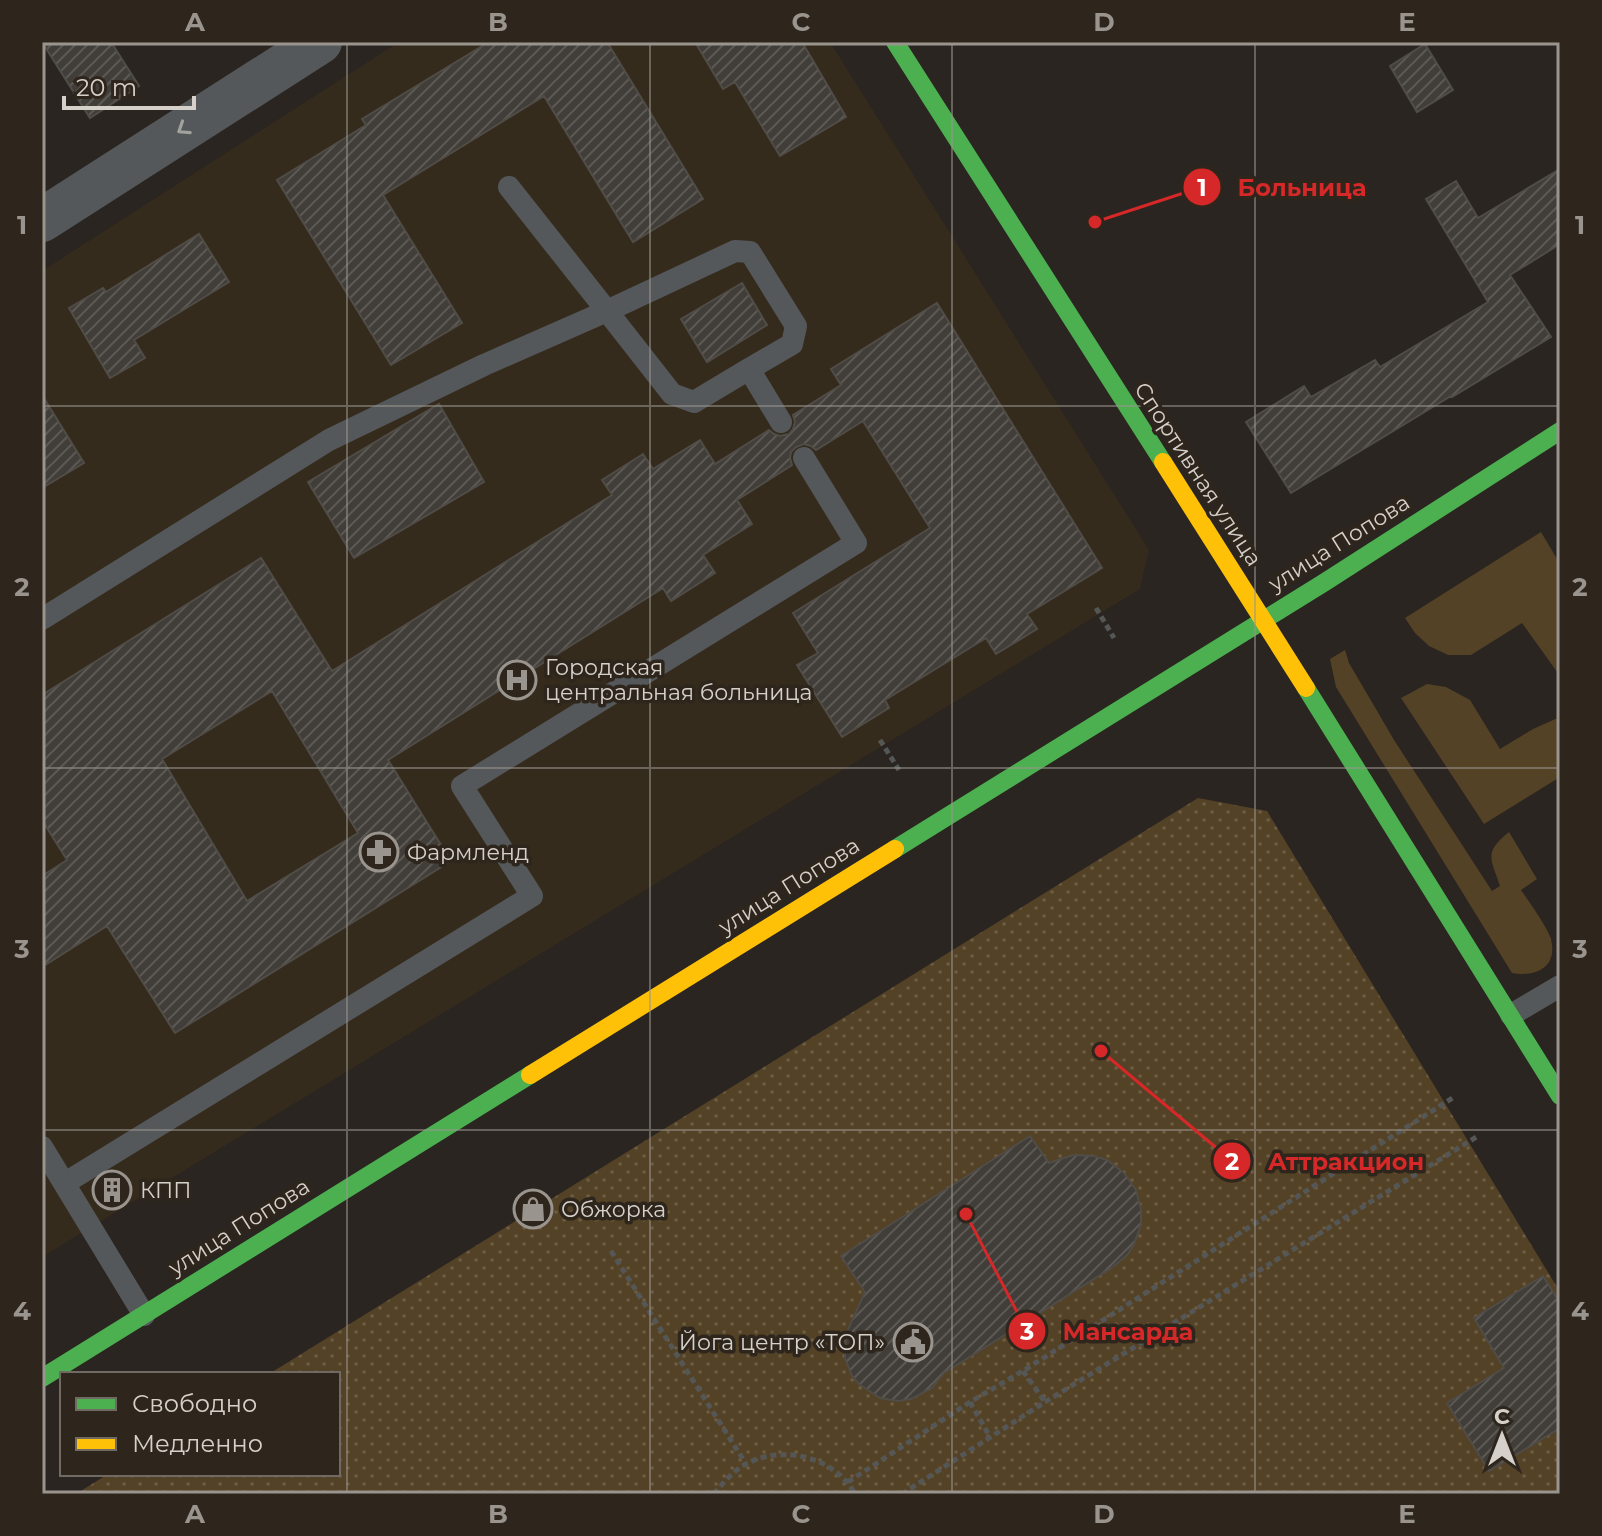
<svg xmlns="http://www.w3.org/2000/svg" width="1602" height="1536" font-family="Montserrat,sans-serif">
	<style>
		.built { fill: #352b1d }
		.green { fill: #544226 }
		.park { fill: url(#park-dots) }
		.building { fill: url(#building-hatch); stroke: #504c47; stroke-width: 2; fill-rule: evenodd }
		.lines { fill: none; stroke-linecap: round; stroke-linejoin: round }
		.path { stroke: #555757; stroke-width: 5; stroke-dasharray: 6 4; stroke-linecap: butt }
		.lane { stroke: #54585a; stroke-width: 22 }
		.street { stroke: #54585a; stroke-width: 44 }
		.fast { stroke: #4caf50; stroke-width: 18 }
		.slow { stroke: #ffc107; stroke-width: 18 }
		.oneway { stroke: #a1a19d }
		.grid { fill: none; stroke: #99958e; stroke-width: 2; stroke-opacity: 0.55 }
		.labels { text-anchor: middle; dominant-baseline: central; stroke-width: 7; stroke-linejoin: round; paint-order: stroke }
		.street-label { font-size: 22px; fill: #d5d1ca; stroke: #2e261c }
		.poi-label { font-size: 22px; fill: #d5d1ca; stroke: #2e261c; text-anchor: start }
		.leader { fill: none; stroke: #d62828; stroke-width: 3 }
		.callout-dot { fill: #d62828; stroke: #2e261c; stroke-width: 3 }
		.mark-label { font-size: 24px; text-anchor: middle; font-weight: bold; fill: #fff }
		.callout-label { font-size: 24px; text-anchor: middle; font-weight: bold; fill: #d62828; stroke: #2e261c; stroke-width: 7; stroke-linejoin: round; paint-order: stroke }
		.neatline { fill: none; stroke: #99958e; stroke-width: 3 }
		.grid-label { font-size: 26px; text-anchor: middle; font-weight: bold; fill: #99958e }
	</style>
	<defs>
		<pattern id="park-dots" width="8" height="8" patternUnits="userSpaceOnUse" patternTransform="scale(2)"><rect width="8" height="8" fill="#544226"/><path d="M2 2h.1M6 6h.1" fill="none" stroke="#6c5c44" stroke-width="1.8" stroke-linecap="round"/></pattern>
		<pattern id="building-hatch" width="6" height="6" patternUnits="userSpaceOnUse" patternTransform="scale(2)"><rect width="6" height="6" fill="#413d38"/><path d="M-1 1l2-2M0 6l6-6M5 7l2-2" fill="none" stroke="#5c5853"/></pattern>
	</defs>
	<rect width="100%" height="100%" fill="#2a2520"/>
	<!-- built -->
	<path class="built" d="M399,42h431l319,508 -9,39 -1098,668v-986z"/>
	<!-- green -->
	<path class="green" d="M1541,532l19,32v112l-38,-53 -51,32h-23l-19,-9 -14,-13 -10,-15z
		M1345,650l4,13 45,77 98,151 8,-5c-9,-28 -17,-33 9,-54l28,47 -16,11c7,10 28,40 30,49 7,29 -16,38 -39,34l-176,-286 -6,-28z
		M1427,684l19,3 24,13 30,49 33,-20 27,-12v60l-76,47 -83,-126z"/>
	<!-- park -->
	<path class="park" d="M1198,798l69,13 293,481v202h-1484l32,-20h230v-100h-69z"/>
	<!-- building -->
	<path class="building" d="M42,42h69l28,44 -49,32z
		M489,42h118l96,157 -70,43 -89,-146 -161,99 79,128 -71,42 -114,-185 89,-55 -4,-6z
		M695,42h107l44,75 -66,39 -45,-74 -12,7z
		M1425,44l28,46 -36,22 -27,-46z
		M1560,169v75l-50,31 41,62 -99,60 -1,-1 -160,97 -45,-71 58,-36 7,11 64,-37 5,7 108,-65 -62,-103 30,-18 22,37z
		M199,234l30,48 -95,58 11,18 -35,20 -41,-70 34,-20 3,4z
		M742,283l25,42 -60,37 -26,-43z
		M937,303l165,265 -75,46 10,15 -41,25 -10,-16 -101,62 4,8 -47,29 -45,-72 21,-12 -25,-40 137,-85 -67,-107 -47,29 -5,-4 -7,-2 -8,3 -5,5 -1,6 2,7 -55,35 15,24 -49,31 12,18 -44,28 -8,-13 -275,172 63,101 -276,172 -68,-107 -65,41v-91l25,-16 -25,-40v-125l219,-137 71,113 280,-176 -10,-15 41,-26 10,15 47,-29 15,24 54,-34 5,4 6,2 9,-2 4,-5 2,-7 -2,-7 48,-30 -10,-16zM272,691l86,142 -111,68 -85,-142z
		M42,395l42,68 -42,25z
		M439,404l45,78 -130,76 -46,-76z
		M1030,1136l19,27 24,-8 21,1 13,4 17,13 12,17 5,20v15l-7,19 -6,10 -15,13 -169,106 -12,15 -21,11 -13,2 -18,-3 -21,-14 -7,-8 -7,-18 1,-24 19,-42 -24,-36z
		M1543,1276l17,27v125l-71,43 -42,-68 57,-35 -30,-50z"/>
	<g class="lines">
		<!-- path -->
		<path class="path" d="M1096,608l18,30
			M880,740l19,30
			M611,1251l135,213
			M1023,1371l22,31
			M970,1402l20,35
			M848,1482l122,-80 53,-31 431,-274
			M714,1494c9,-11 19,-23 32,-30 37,-20 89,-7 109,30
			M902,1494l143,-92 433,-266"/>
		<!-- lane -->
		<path class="lane" d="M509,187l98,124 128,-60 15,1 46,74 -4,18 -43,25
			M42,619l287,-179 155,-75 123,-54 65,83 22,8 55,-33 32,53
			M1511,1015l49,-29
			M42,1147l102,168
			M65,1183l467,-287 -70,-110 394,-243 -52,-85"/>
		<!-- street -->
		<path class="street" d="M42,220l278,-178"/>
		<!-- fast -->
		<path class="fast" d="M895,42l268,420
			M1306,688l254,408
			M895,849l430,-267 235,-151
			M42,1378l488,-303"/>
		<!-- slow -->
		<path class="slow" d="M1163,462l143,226
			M530,1075l365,-226"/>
	</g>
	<!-- one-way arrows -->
	<defs><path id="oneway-chevron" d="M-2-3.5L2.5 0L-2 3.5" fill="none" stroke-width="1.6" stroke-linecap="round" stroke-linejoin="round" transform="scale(2)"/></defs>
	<use class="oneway" href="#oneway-chevron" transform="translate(183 129) rotate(147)"/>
	<!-- grid -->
	<path class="grid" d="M347,42v1452M650,42v1452M952,42v1452M1255,42v1452M42,406h1518M42,768h1518M42,1130h1518"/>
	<!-- icons -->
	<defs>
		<g id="hospital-ring" transform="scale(2)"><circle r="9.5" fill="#2e261c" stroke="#99958e" stroke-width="1.5"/><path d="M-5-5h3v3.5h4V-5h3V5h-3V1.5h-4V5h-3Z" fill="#99958e"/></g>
		<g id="pharmacy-ring" transform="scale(2)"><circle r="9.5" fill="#2e261c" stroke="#99958e" stroke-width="1.5"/><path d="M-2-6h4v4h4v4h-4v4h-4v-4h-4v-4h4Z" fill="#99958e"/></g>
		<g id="building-ring" transform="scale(2)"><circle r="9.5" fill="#2e261c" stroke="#99958e" stroke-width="1.5"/><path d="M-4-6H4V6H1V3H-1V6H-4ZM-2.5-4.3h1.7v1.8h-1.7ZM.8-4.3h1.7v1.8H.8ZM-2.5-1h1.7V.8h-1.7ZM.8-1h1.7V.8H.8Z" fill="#99958e"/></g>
		<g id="shop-ring" transform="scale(2)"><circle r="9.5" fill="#2e261c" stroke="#99958e" stroke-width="1.5"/><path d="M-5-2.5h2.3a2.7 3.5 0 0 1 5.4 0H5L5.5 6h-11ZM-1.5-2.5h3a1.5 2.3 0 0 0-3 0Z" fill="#99958e"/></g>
		<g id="civic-ring" transform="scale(2)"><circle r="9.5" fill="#2e261c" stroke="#99958e" stroke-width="1.5"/><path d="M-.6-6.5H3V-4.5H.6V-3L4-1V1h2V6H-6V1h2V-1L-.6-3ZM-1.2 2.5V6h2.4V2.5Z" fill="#99958e"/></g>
	</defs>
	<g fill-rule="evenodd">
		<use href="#hospital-ring" x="517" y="680"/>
		<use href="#pharmacy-ring" x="379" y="852"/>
		<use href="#building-ring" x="112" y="1190"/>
		<use href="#shop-ring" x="533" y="1209"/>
		<use href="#civic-ring" x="913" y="1342"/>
	</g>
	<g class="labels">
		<!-- street labels -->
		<g class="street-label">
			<text transform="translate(1198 474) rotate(57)">Спортивная улица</text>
			<text transform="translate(1339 543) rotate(-32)">улица Попова</text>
			<text transform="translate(789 886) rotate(-32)">улица Попова</text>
			<text transform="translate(239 1227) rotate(-32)">улица Попова</text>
		</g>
		<!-- poi labels -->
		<g class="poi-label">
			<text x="545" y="667">Городская<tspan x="545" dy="25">центральная больница</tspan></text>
			<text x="407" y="852">Фармленд</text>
			<text x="140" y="1190">КПП</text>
			<text x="561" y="1209">Обжорка</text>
			<text x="885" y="1342" text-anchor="end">Йога центр «ТОП»</text>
		</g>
	</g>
	<!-- callouts -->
	<path class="leader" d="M1095 222L1202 187M1101 1051L1232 1161M966 1214L1027 1331"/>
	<g class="callout-dot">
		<circle cx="1095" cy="222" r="8"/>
		<circle cx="1101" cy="1051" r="8"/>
		<circle cx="966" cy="1214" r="8"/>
		<circle cx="1202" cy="187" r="20"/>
		<circle cx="1232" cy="1161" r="20"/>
		<circle cx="1027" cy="1331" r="20"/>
	</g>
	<g class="mark-label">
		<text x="1202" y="196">1</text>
		<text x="1232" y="1170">2</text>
		<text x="1027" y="1340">3</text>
	</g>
	<g class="callout-label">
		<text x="1302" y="196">Больница</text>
		<text x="1346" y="1170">Аттракцион</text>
		<text x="1128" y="1340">Мансарда</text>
	</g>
	<!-- border -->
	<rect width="1602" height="1536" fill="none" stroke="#2e261c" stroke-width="88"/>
	<!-- legend -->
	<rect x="60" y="1372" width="280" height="104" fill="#2e261c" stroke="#716a62" stroke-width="2"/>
	<rect x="76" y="1398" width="40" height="12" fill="#4caf50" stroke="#716a62" stroke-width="2"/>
	<text x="132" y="1412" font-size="24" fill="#d5d1ca">Свободно</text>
	<rect x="76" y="1438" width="40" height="12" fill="#ffc107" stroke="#716a62" stroke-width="2"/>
	<text x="132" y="1452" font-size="24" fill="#d5d1ca">Медленно</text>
	<!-- north arrow -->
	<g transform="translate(1502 1436)" stroke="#2e261c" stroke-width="6" paint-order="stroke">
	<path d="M0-6L14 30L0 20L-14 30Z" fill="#d5d1ca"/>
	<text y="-12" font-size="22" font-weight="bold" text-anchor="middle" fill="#d5d1ca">С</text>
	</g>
	<!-- scale -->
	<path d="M64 96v12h130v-12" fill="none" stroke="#d5d1ca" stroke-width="4"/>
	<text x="76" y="96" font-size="24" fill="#d5d1ca" stroke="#2e261c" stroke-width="6" paint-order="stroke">20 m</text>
	<rect x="44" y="44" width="1514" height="1448" class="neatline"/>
	<g class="grid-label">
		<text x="195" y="31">A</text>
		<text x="498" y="31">B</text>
		<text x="801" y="31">C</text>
		<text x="1104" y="31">D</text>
		<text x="1407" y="31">E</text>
		<text x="22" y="234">1</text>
		<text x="1580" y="234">1</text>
		<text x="22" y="596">2</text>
		<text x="1580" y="596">2</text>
		<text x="22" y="958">3</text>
		<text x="1580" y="958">3</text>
		<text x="22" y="1320">4</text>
		<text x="1580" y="1320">4</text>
		<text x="195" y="1523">A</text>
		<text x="498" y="1523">B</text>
		<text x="801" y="1523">C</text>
		<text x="1104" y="1523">D</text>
		<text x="1407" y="1523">E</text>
	</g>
</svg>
